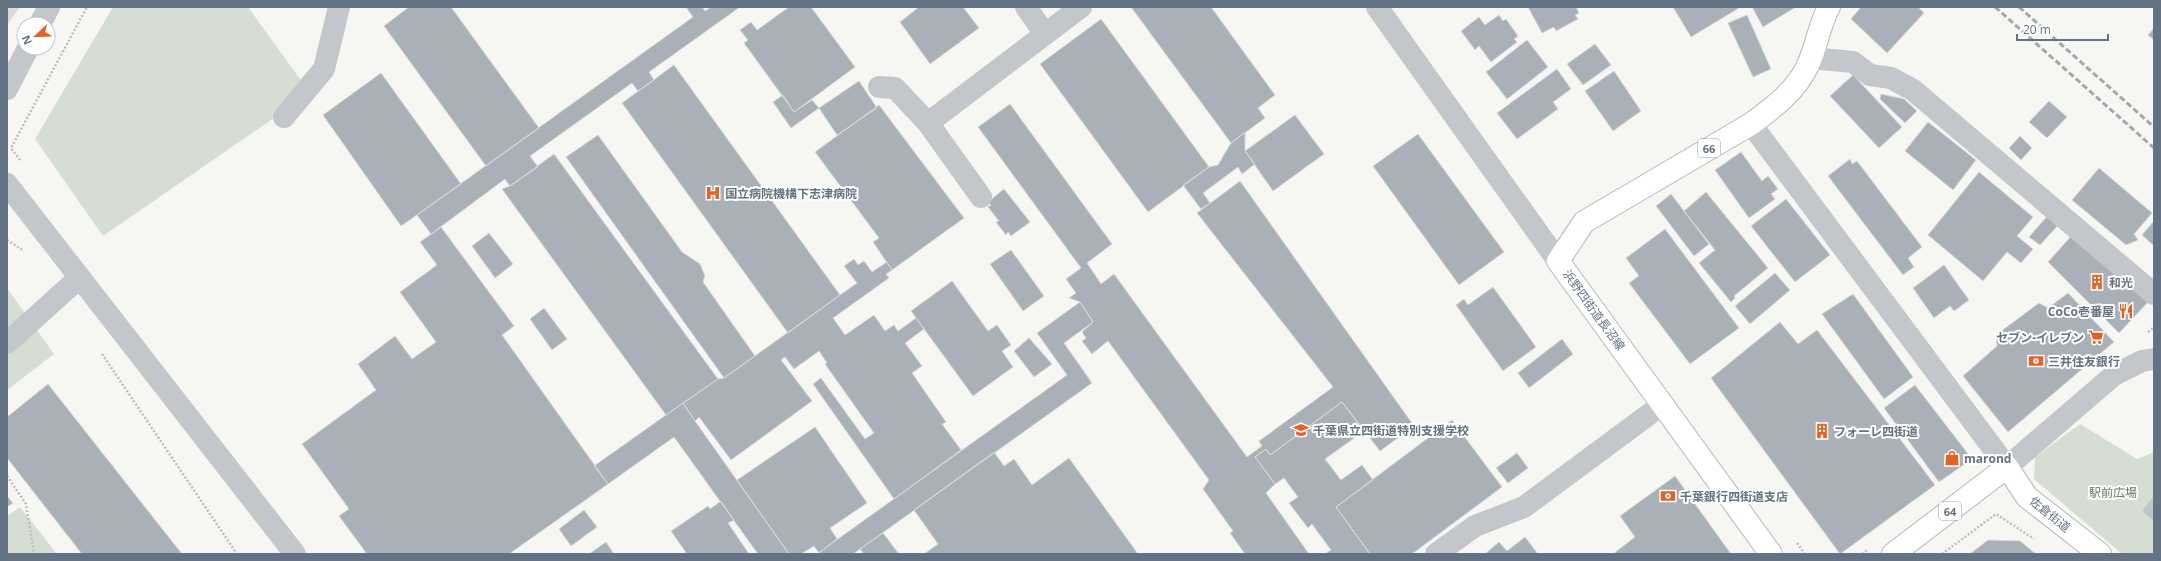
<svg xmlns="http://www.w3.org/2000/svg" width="2161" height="561" font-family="'Open Sans','Noto Sans JP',sans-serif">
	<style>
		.green { fill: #d6ddd3 }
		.water { fill: #bcc6cb }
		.building { fill: #a9b0b7; stroke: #d7d8d5 }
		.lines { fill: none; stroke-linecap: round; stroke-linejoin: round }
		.major-casing { stroke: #b6babe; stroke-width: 24 }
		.path { stroke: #bdbfc1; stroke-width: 2.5; stroke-dasharray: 2 2; stroke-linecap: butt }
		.minor { stroke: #c3c6ca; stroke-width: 22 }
		.major { stroke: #fff; stroke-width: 22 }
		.rail { stroke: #a3a9af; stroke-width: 3; stroke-dasharray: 6 3; stroke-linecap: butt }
		.labels { text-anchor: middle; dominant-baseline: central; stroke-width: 4; stroke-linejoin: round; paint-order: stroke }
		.shield { fill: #fff; stroke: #929da9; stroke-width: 1 }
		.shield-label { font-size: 11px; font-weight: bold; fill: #647384 }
		.poi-label { font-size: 12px; font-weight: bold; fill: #647384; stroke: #fff; text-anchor: start }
		.street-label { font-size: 12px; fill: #647384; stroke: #fff }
		.park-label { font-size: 12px; fill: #667b63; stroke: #fff }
	</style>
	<rect width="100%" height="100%" fill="#f6f6f2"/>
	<!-- green -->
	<path class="green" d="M7,7h13l-13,18z
		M113,7h135l62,86 -207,143 -68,-97z
		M7,288l47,66 -47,36z
		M2080,424l57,35 17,-7v102h-32l-88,-75 1,-22z
		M20,507l37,47h-50v-38z"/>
	<!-- water -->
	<path class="water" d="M2154,496v25l-11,-9 1,-4z"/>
	<!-- building -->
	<path class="building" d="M409,7h42l88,121 -53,38 -102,-140z
		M686,7h16l3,4 6,-4h29l-91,65 5,8 -16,11 -6,-8 -102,73 8,11 -28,19 -5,-7 -74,55 -14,-19 276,-198z
		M789,7h22l44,60 -61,45 -50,-69 4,-3 -8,-10 11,-8 6,8z
		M919,7h44l16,21 -49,36 -30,-42z
		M1131,7h80l64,88 -17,13 7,10 -34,25z
		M1528,7h48l3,6 -4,2 3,4 -22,12 -2,-4 -12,6z
		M1673,7h65l1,1 -48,29z
		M1752,7h44l-33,20z
		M1861,7h57l6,6 -37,40 -36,-34z
		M1499,15l4,6 3,-2 12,17 -4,3 3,3 -26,20 -12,-16 -4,4 -14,-19 18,-14 6,8z
		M1747,15l24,54 -18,8 -25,-54z
		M1101,19l108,148 -61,45 -108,-148z
		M2154,28v12l-6,-5z
		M1527,40l21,27 -41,32 -21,-27z
		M1595,44l16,21 -28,20 -16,-21z
		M674,65l166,230 -52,38 -166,-230z
		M1557,69l14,20 -18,13 5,7 -41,30 -20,-26z
		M1614,71l27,40 -28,20 -28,-40z
		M381,73l80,111 -60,42 -78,-111z
		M1853,75l49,52 -23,21 -49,-52z
		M859,81l18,27 -40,27 -18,-27z
		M1881,94l23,5 13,12 -12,12 -25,-24z
		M783,95l11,17 18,-12 7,8 -28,20 -18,-26z
		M2049,101l18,16 -20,21 -18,-16z
		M1010,104l102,140 -25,19 14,21 13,-10 133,183 15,-11 -3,-5 74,-54 -136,-174 43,-32 174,245 -34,25 -38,-49 -72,53 -4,-6 -11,8 20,27 -9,9 43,61h-64l-15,-21 3,-2 -30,-42 6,-9 -101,-139 -16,13 -10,-13 4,-3 -4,-6 11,-10 -13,-20 -11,-4 7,-5 -10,-14 15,-11 -103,-141z
		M879,105l85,113 -72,52 -19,-28 6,-4 -64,-86z
		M1295,115l29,39 -51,37 -28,-40z
		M1928,122l48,38 -23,30 -48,-39z
		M1245,132v19l10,13 -13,10 -4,-7 -35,26 7,10 -9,6 -18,-24 26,-18 9,-2 13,-22z
		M1418,134l86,118 -45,33 -86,-119z
		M598,135l84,117 18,12 5,12 -2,6 52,74 -31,22 -158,-221z
		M2020,136l12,12 -11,12 -12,-12z
		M1741,152l21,29 6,-5 10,13 -7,5 4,5 -26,19 -34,-48z
		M554,154l164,225 -52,36 -164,-226 8,-3z
		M1850,159l2,5 5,-3 65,86 -14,11 6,9 -11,8 -75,-99z
		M2099,168l53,45 -18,21 4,6 -12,5 -54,-45z
		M1979,172l54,45 -16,19 16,13 -12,14 -14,-11 -24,29 -55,-46z
		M1004,189l26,33 -19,14 -3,-4 -2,3 -10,-13 3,-1 -11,-14 3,-2 -3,-3z
		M1706,192l62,76 -34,28 1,2 -4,4 -32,-39 16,-13 -31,-39z
		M1671,194l38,50 -15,12 -38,-50z
		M1786,199l44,56 -35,27 -44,-56z
		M2050,213l11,9 -21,23 -11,-8z
		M2154,221v25l-12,-11z
		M441,227l73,99 -12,9 106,149 -99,70h-142l-28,-38 10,-7 -47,-65 74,-54 -18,-26 37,-28 17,23 24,-17 -36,-50 37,-27 -17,-23z
		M1665,229l74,99 -49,36 -61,-81 10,-7 -13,-18z
		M489,233l24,31 -18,14 -23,-32z
		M2074,233l74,69 -29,31 -71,-71z
		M1011,250l33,46 -21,15 -33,-47z
		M854,259l4,6 6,-4 8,11 15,-10 5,8 -6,4 3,4 -56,40 12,17 29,-20 11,16 9,-6 4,6 18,-13 8,11 -19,14 17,23 -10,7 34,49 -4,2 19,26 -67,49 -81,-115 8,-6 44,61 9,-6 -49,-69 2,-1 -8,-12 -25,18 -9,-12 -4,3 31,41 -81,59 -32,-43 -4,4 -12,-18 35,-24 6,-1 133,-95 -13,-17z
		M1944,265l25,35 -15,11 -4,-5 -16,12 -21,-30z
		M1775,273l15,17 -40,34 -15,-18z
		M952,281l36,50 9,-6 14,20 -9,6 11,16 -40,29 -62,-85z
		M1493,287l43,60 -33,24 -47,-66 8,-6 4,6z
		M2068,293l46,49 -106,90 -45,-56 34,-30 -1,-11 43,-32 9,5z
		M1853,294l60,83 -29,22 -62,-85z
		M1080,302l13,20 -29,21 28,40 -239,171h-36l250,-179 -30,-42z
		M544,308l23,31 -15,11 -22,-31z
		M1780,322l18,22 19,-14 118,155 -95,69 -129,-176z
		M1029,338l23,26 -18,13 -20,-26z
		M1562,339l11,15 -44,34 -11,-15z
		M48,384l134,170h-100l-75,-96v-41z
		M1915,385l57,74 -33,23 -55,-74z
		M1342,402l22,29 -39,28 16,21 21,-15 11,15 -37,27 34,47h-43l-1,-1 5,-3 -19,-26 -4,4 -19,-25 9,-6 -14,-19 -9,6 -20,-27 11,-8 4,6z
		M683,403l12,18 94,133h-31l-84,-117 -66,47 -14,-18z
		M1452,420l50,67 -90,67h-42l-34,-47z
		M815,427l52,76 -37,25 7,11 -18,14 -5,-7 -13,8h-12l-52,-74z
		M994,452l10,14 10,-7 18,26 37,-27 69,96h-214l14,-10 -24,-34z
		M1517,453l11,15 -20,15 -12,-15z
		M1675,476l56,78h-118l22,-17 -15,-21z
		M7,496l6,7 -6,4z
		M721,501l13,19 -6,3 21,31h-62l-16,-23 37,-25 2,3z
		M584,510l13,17 -26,19 -12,-17z
		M883,533l16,21h-35l-4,-5z
		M1525,537l13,17h-53l14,-12 8,9z
		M1988,540l32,1 16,13h-66z
		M606,542l8,12h-25z"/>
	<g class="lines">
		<!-- major casing -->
		<g class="major-casing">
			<path id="major" d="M1771,554l-213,-293 26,-39 167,-98c22,-16 45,-33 57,-59 9,-19 11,-40 21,-58
				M1893,554l114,-87 20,30 73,57"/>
		</g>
		<!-- path -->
		<path class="path" d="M20,160l-9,-12 76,-141
			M7,240l17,11
			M2148,332l6,-5
			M102,354l135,200
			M7,476l19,28 8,50
			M1797,543l8,11
			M1862,554l5,-4
			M1942,554l54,-40 38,25"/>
		<!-- minor -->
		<path class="minor" d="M1026,7l19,27
			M1377,7l181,254
			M40,24l9,-17
			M1811,58l42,4 17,13 21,3 22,12 241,204
			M879,87l16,1 33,35 53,74
			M7,89l21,-41
			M284,117l40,-48 15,-62
			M928,123l153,-116
			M1751,124l256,343 107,-92 28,-14 12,-2
			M7,184l288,370
			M7,343l72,-65
			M1436,554l39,-28 49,-19 139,-103"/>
		<!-- major -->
		<use href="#major" class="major"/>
		<!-- rail -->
		<path class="rail" d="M1995,7l159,141
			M2019,7l135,120"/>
	</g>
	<!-- icons -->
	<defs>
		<g id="hospital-bare" transform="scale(1.2)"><path d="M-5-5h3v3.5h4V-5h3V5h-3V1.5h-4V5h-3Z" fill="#e76221" stroke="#fff" stroke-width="2.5" paint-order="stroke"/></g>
		<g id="building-bare" transform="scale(1.2)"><path d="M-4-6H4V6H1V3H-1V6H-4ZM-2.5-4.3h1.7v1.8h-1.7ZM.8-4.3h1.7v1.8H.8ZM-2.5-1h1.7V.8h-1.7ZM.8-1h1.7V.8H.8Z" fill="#e76221" stroke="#fff" stroke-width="2.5" paint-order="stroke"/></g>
		<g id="restaurant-bare" transform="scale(1.2)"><path d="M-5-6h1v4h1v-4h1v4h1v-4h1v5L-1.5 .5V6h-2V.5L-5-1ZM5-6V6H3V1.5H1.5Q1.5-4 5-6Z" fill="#e76221" stroke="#fff" stroke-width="2.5" paint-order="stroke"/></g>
		<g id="supermarket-bare" transform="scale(1.2)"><path d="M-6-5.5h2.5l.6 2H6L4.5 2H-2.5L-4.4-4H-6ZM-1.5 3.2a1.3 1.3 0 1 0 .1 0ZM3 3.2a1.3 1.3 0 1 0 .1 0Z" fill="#e76221" stroke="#fff" stroke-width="2.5" paint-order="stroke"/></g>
		<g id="bank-bare" transform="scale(1.2)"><path d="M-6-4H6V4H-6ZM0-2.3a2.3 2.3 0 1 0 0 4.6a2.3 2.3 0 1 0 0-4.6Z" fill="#e76221" stroke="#fff" stroke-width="2.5" paint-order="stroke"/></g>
		<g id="school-bare" transform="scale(1.2)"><path d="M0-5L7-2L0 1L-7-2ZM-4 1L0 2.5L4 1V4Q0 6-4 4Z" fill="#e76221" stroke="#fff" stroke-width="2.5" paint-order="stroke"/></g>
		<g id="shop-bare" transform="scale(1.2)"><path d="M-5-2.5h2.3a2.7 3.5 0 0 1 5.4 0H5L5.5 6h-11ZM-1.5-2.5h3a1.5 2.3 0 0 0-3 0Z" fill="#e76221" stroke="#fff" stroke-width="2.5" paint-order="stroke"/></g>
	</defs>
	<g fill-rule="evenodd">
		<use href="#hospital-bare" x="713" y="193"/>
		<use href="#building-bare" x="2097" y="282"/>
		<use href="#restaurant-bare" x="2126" y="311"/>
		<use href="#supermarket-bare" x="2096" y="337"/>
		<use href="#bank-bare" x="2036" y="361"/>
		<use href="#school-bare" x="1301" y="430"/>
		<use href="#building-bare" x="1822" y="431"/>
		<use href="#shop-bare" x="1952" y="458"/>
		<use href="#bank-bare" x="1668" y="496"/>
	</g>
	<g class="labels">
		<!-- shield labels -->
		<g class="shield">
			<rect x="1698" y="139" width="22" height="18" rx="3"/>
			<rect x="1939" y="502" width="22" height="18" rx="3"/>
		</g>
		<g class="shield-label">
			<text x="1709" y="148">66</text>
			<text x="1950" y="511">64</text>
		</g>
		<!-- poi labels -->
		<g class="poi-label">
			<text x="725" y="193">国立病院機構下志津病院</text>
			<text x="2109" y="282">和光</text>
			<text x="2114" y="311" text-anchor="end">CoCo壱番屋</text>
			<text x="2084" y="337" text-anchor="end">セブン-イレブン</text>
			<text x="2048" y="361">三井住友銀行</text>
			<text x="1313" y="430">千葉県立四街道特別支援学校</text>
			<text x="1834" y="431">フォーレ四街道</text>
			<text x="1964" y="458">marond</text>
			<text x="1680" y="496">千葉銀行四街道支店</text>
		</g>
		<!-- street labels -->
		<g class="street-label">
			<text transform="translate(1594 310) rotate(54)">浜野四街道長沼線</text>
			<text transform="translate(2050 514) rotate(39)">佐倉街道</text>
		</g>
		<!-- park labels -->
		<g class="park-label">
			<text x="2113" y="492">駅前広場</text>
		</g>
	</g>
	<!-- border -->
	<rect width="2161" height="561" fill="none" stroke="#647384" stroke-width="16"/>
	<!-- north arrow -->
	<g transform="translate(36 36) rotate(247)"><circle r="19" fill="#ffffff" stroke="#c1c7ce"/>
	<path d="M0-3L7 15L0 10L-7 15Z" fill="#e76221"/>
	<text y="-6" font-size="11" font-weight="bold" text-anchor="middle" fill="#647384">N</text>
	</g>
	<!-- scale -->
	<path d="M2017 34v6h91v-6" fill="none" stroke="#647384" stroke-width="2"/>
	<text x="2023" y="34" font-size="12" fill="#647384" stroke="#ffffff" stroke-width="3" paint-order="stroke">20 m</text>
</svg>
